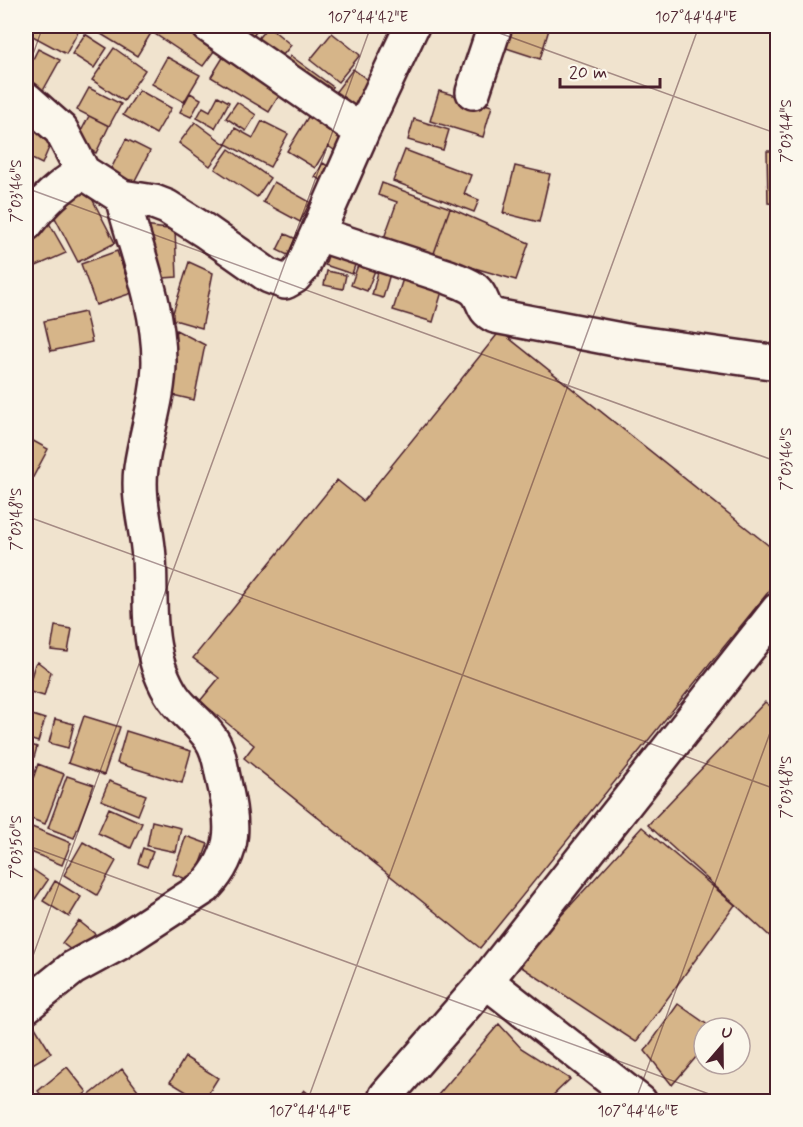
<svg xmlns="http://www.w3.org/2000/svg" width="803" height="1127" font-family="Mynerve,sans-serif">
	<style>
		.building { fill: #d6b589; stroke: #4a1f2b; stroke-width: 1.5 }
		.lines { fill: none; stroke-linecap: round; stroke-linejoin: round }
		.minor-casing { stroke: #4a1f2b; stroke-width: 38 }
		.minor { stroke: #fbf7ec; stroke-width: 33 }
		.ticks { fill: none; stroke: #4a1f2b; stroke-width: 1.5; stroke-opacity: 0.45 }
		.neatline { fill: none; stroke: #4a1f2b; stroke-width: 2 }
		.ticks-label { font-size: 15px; text-anchor: middle; fill: #4a1f2b }
	</style>
	<rect width="100%" height="100%" fill="#f0e3ce"/>
	<filter id="ink" filterUnits="userSpaceOnUse"><feTurbulence type="fractalNoise" baseFrequency=".0167" numOctaves="2"/><feDisplacementMap in="SourceGraphic" scale="12" xChannelSelector="R" yChannelSelector="G"/><feConvolveMatrix kernelMatrix="1 2 1 2 8 2 1 2 1" color-interpolation-filters="sRGB"/></filter>
	<g filter="url(#ink)">
		<!-- building -->
		<path class="building" d="M31,26h46l3,2 -14,26 -39,-21z
			M100,26h45l8,4 -16,26 -41,-25z
			M161,26h33l26,17 -17,23 -48,-32z
			M224,26h37l-15,18z
			M268,26l23,19 -16,20 -23,-19z
			M461,26h20l-2,6z
			M513,26h37l-10,33 -34,-11z
			M332,33l28,22 -22,27 -28,-22z
			M85,34l22,14 -13,20 -22,-14z
			M114,48l31,22 -21,31 -32,-21z
			M38,49l22,11 -20,36 -14,-8v-15z
			M227,51l58,35 -16,26 -58,-35z
			M291,56l42,31 -10,13 -42,-31z
			M167,57l33,18 -16,27 -32,-18z
			M353,69l23,17 -25,34 -23,-18z
			M89,88l32,16 -12,22 -32,-16z
			M139,90l32,18 -15,26 -33,-19z
			M439,91l53,15 -9,31 -53,-16z
			M190,93l11,6 -10,18 -11,-5z
			M218,96l11,6 -14,26 -18,-10 6,-11 7,4z
			M237,102l19,13 -10,16 -20,-13z
			M311,112l37,23 -11,17 -9,-6 -13,22 -28,-17z
			M89,116l20,10 -13,27 -21,-10z
			M414,119l35,11 -6,20 -35,-10z
			M262,121l26,13 -18,33 -44,-23 9,-16 18,10z
			M195,122l31,23 -16,21 -31,-23z
			M29,125l25,11 -12,28 -16,-8v-21z
			M126,139l24,12 -21,41 -23,-13z
			M229,149l41,29 -13,19 -42,-28z
			M405,150l66,25 -7,19 15,6 -5,12 -81,-31z
			M767,151h11v53l-10,-1z
			M323,163l14,9 -8,13 -14,-8z
			M515,166l35,8 -11,48 -36,-9z
			M274,182l36,20 -10,20 -37,-20z
			M382,183l68,25 -17,48 -49,-18 13,-36 -19,-7z
			M86,187l29,56 -37,19 -29,-56z
			M450,208l79,35 -13,37 -83,-24z
			M49,223l17,30 -32,14 -8,-19v-8z
			M144,226l31,4 2,47 -28,2z
			M285,234l18,8 -7,17 -19,-9z
			M332,244l27,9 -7,21 -27,-9z
			M117,251l15,42 -36,12 -15,-41z
			M362,254l17,6 -12,31 -16,-6z
			M381,260l12,3 -10,35 -11,-3z
			M189,262l24,11 -11,55 -31,-9z
			M406,269l39,12 -12,41 -40,-12z
			M327,271l19,4 -3,14 -19,-4z
			M85,312l7,30 -41,9 -7,-30z
			M176,330l29,15 -11,55 -30,-7z
			M500,331l278,222v27l-298,368 -236,-190 10,-13 -54,-44 19,-23 -26,-20 144,-178 26,21z
			M26,437l22,12 -16,30 -6,-3z
			M55,626l17,3 -4,23 -17,-2z
			M38,662l13,10 -7,24 -17,-5 8,-27z
			M765,702l13,10v224l-4,4 -126,-115z
			M26,713l19,6 -7,23 -12,-4z
			M84,716l36,11 -16,48 -36,-12z
			M55,719l19,5 -6,24 -19,-5z
			M126,731l65,20 -9,32 -65,-20z
			M26,743l11,4 -11,38z
			M38,764l26,10 -19,50 -19,-7v-18z
			M67,776l27,9 -20,53 -26,-10z
			M109,781l37,14 -8,20 -37,-15z
			M109,808l33,15 -11,25 -33,-15z
			M152,821l29,7 -5,24 -29,-6z
			M27,825l44,18 -9,22 -36,-15v-20z
			M642,827l93,78 -99,137 -119,-78z
			M186,836l22,8 -14,38 -21,-8z
			M83,842l33,19 -19,34 -33,-20z
			M143,848l10,4 -6,15 -9,-4z
			M26,865l22,15 -13,19 -9,-6z
			M55,881l26,16 -12,20 -26,-16z
			M79,921l16,13 -16,22 -17,-13z
			M678,1004l34,24h-8v20l-32,37 -27,-34z
			M33,1024l18,29 -25,15v-40z
			M499,1024l22,24 49,31 -24,23h-114z
			M185,1057l33,21 -15,24 -33,-20z
			M67,1067l20,25 -12,10h-29l-8,-11z
			M122,1069l16,21 -15,12h-31l-5,-5z
			M304,1090l15,12h-25z"/>
		<g class="lines">
			<!-- minor casing -->
			<g class="minor-casing">
				<path id="minor" d="M209,26l153,106
					M473,92l22,-66
					M26,99l35,31 22,42 39,25 32,5 13,5 38,24 64,45 16,6 9,-5 8,-9 60,-136 50,-106
					M26,224c18,-23 32,-37 57,-52
					M318,234l131,43c8,4 20,7 26,13 10,9 5,19 20,26l136,26 147,21
					M26,1006l47,-38 46,-25 86,-56c34,-37 28,-65 18,-110 -3,-13 -4,-27 -12,-38 -9,-14 -23,-24 -34,-37 -10,-12 -19,-33 -22,-49 -7,-31 -4,-63 -6,-95 -2,-32 -12,-58 -8,-90 5,-36 18,-70 18,-107 0,-55 -23,-111 -37,-164
					M386,1096l100,-115
					M640,1102l-154,-121 292,-371"/>
			</g>
			<!-- minor -->
			<use href="#minor" class="minor"/>
		</g>
	</g>
	<!-- ticks -->
	<path class="ticks" d="M480,26l298,108M26,74l17,-48M26,188l752,274M26,516l752,274M26,845l705,257M26,975l345,-949M307,1102l392,-1076M635,1102l143,-391"/>
	<!-- margin -->
	<rect width="803" height="1127" fill="none" stroke="#fbf7ec" stroke-width="66"/>
	<!-- north arrow -->
	<g transform="translate(722 1046) rotate(20)"><circle r="28" fill="#fbf7ec" stroke="#b4a19f" stroke-width="1.5"/>
	<path d="M0-4.5L10 22L0 15L-10 22Z" fill="#4a1f2b"/>
	<text y="-9" font-size="16" font-weight="bold" text-anchor="middle" fill="#4a1f2b">U</text>
	</g>
	<!-- scale -->
	<path d="M560 78v9h100v-9" fill="none" stroke="#4a1f2b" stroke-width="3"/>
	<text x="569" y="78" font-size="18" fill="#4a1f2b" stroke="#fbf7ec" stroke-width="4.5" paint-order="stroke">20 m</text>
	<rect x="33" y="33" width="737" height="1061" class="neatline"/>
	<g class="ticks-label">
		<text x="368" y="22">107°44'42"E</text>
		<text x="696" y="22">107°44'44"E</text>
		<text transform="translate(786 131) rotate(-90)" y="5">7°03'44"S</text>
		<text transform="translate(16 191) rotate(-90)" y="5">7°03'46"S</text>
		<text transform="translate(786 459) rotate(-90)" y="5">7°03'46"S</text>
		<text transform="translate(16 519) rotate(-90)" y="5">7°03'48"S</text>
		<text transform="translate(786 787) rotate(-90)" y="5">7°03'48"S</text>
		<text transform="translate(16 847) rotate(-90)" y="5">7°03'50"S</text>
		<text x="310" y="1116">107°44'44"E</text>
		<text x="638" y="1116">107°44'46"E</text>
	</g>
</svg>
